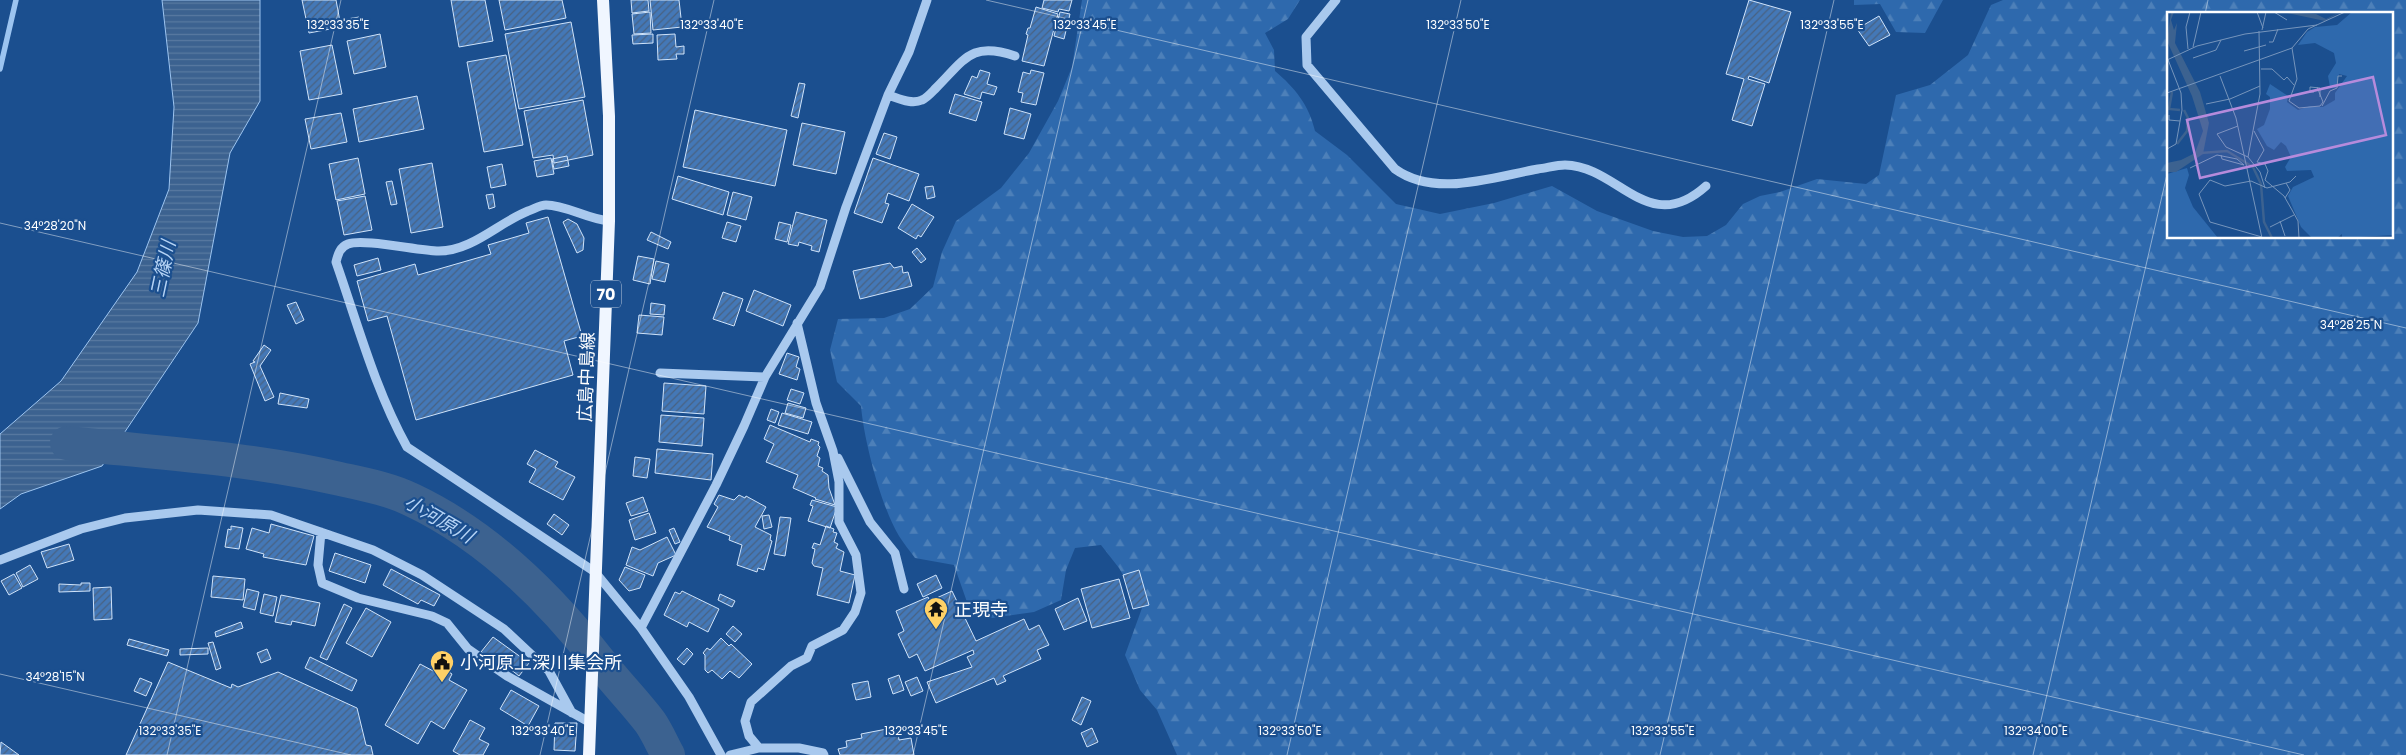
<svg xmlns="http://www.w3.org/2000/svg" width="2406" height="755" font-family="Poppins,'Noto Sans JP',sans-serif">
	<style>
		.forest { fill: url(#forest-firs); fill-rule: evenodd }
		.water { fill: url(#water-rules); stroke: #9cc4f0 }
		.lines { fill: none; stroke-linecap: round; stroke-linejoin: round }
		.stream { stroke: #9cc4f0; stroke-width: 5.5 }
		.river { stroke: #3c6290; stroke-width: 34 }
		.building { fill: url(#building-hatch); stroke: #cfe3fa }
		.minor { stroke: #a9c9ee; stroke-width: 9 }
		.major { stroke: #f0f6ff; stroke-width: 12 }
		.ticks { fill: none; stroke: #fff; stroke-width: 1; stroke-opacity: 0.45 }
		.labels { text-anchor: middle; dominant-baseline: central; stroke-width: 4.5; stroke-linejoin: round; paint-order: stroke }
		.shield { fill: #1b4f8f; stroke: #bbcadd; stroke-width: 1 }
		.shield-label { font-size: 16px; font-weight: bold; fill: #fff }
		.street-label { font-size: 18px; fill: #fff; stroke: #1b4f8f }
		.poi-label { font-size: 18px; fill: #fff; stroke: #1b4f8f; text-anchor: start }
		.water-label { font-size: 19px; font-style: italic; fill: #b5d3f5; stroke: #1b4f8f }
		.inset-river { fill: none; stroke: #3c6290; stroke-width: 2.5 }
		.inset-road { fill: none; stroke: #7695bc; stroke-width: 1 }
		.view { fill: #b68bdc; fill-opacity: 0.15; stroke: #b68bdc; stroke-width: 2.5 }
		.inset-edge { fill: none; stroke: #fff; stroke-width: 2.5 }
		.ticks-label { font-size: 12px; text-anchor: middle; fill: #fff; stroke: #1b4f8f; stroke-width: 4.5; stroke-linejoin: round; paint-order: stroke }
	</style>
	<defs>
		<pattern id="forest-firs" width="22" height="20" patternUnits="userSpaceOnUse" patternTransform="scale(1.25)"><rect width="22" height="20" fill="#2e69ad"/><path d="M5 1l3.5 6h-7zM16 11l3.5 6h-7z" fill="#4d80b9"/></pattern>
		<pattern id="water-rules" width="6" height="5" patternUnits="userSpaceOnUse" patternTransform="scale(1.25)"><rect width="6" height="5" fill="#3c6290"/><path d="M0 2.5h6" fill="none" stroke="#597aa1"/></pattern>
		<pattern id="building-hatch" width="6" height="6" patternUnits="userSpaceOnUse" patternTransform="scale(1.25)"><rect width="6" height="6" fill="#4478b7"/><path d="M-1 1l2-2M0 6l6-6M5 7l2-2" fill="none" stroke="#486282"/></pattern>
	</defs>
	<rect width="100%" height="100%" fill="#1b4f8f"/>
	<!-- forest -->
	<path class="forest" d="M1082,0h218l-12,19 -23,14 9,17 1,21c20,17 34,34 40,60l32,24 49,49 44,10 54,-11 58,-17 45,25 56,20 30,6 24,-1 19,-11 17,-21 17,-8 20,-4 37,-13 49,5 13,-9 17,-80 34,-10 38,-30 23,-50 12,-5h403v755h-1229l-20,-45 -17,-20 -15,-35 17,-47 -23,-40 -18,-23 -26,3 -9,22 -5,30 -27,12 -42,6 -25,-16 -13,-37 -39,-7c-5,-7 -11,-14 -16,-22 -18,-30 -35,-95 -38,-130l-24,-24 -7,-32 8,-31 46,-1 26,-9 23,-22 9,-35 14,-31 45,-33 28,-35 29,-52 14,-34zM2168,14h224v224h-224z
		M1854,0h89l-18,33 -29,-1 -16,-28 -26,1z"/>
	<!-- water -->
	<path class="water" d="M162,0h98v101l-30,52 -32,170 -96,143 -81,28 -21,15v-75l61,-53 76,-109 32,-83 5,-82z"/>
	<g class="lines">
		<!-- stream -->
		<path class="stream" d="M0,69l16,-69"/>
		<!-- river -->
		<path class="river" d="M67,443c91,10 183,15 273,36 23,5 50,10 72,21 74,35 137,97 187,161 16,21 35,40 51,61 7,10 12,22 18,33"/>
	</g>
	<!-- building -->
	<path class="building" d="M302,0h34l5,27 -32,6z
		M451,0h34l8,41 -34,6z
		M499,0h63l4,18 -61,12z
		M631,0h17l1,11 -17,2z
		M650,0h29l3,27 -29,3z
		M1044,0h28l-3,11 -10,-2 -1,3 -16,-4z
		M1749,0l42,12 -22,71 -20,-7 -1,3 17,5 -13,42 -20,-6 12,-41 -18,-5z
		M1036,7l22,7 -14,52 -22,-5 6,-26 -2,-1 2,-6h2z
		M650,12l1,21 -17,1 -2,-20z
		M1060,12l10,2 -6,25 -10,-3z
		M1879,16l11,19 -21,11 -12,-17z
		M359,17l1,6 -17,4 -2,-7z
		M571,22l14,75 -66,12 -14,-75z
		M380,34l6,33 -32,7 -7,-33z
		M653,34v9l-20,1 -1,-9z
		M675,34l1,13 8,-1v8h-8l1,5 -19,1 -1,-25z
		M332,45l10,49 -33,6 -9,-49z
		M506,55l17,90 -39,7 -17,-90z
		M980,70l10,3 -3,11 10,3 -3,8 -12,-3 -2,7 -16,-5 8,-18 5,2z
		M1031,70l13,3 -8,32 -15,-3 2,-9 -5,-1 5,-20 7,2z
		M799,83l6,1 -7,34 -7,-2z
		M955,94l27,8 -6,19 -27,-8z
		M417,96l7,33 -65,13 -6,-33z
		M583,100l10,55 -39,8 -1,-8 -20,3 -9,-47z
		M1010,108l21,6 -7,25 -20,-5z
		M695,110l92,20 -12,56 -92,-19z
		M341,113l6,29 -36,7 -6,-30z
		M802,123l43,9 -9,42 -43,-9z
		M884,133l13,4 -7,22 -14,-5z
		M567,156l2,10 -15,3 -2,-10z
		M358,158l7,36 -29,6 -7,-36z
		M551,158l3,16 -17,3 -3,-16z
		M873,158l46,16 -10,27 -21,-8 -3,10 4,1 -7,19 -28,-10z
		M432,163l11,64 -32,6 -12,-64z
		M502,164l4,21 -15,3 -4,-21z
		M678,176l51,16 -6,23 -51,-16z
		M392,181l5,23 -6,1 -5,-23z
		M933,186l2,11 -8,2 -2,-12z
		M733,192l19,5 -6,23 -19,-5z
		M493,194l2,13 -6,2 -3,-14z
		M365,196l7,34 -28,5 -7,-34z
		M912,204l22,13 -13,20 -3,-2 -2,4 -18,-11z
		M796,212l31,8 -8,32 -8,-2 1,-4 -13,-4 -1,4 -10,-2z
		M548,217l34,119 -18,5 9,34 -157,45 -29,-104 -19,5 -11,-40 58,-17 3,11 73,-21 -3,-9 41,-12 -3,-10z
		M568,219l9,5 7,14 -1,12 -6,3 -14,-31z
		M727,222l14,4 -5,16 -14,-4z
		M779,222l12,3 -4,17 -12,-3z
		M651,232l20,10 -3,7 -21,-9z
		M917,248l9,11 -5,4 -9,-11z
		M638,256l16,3 -4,25 -17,-4z
		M378,258l3,12 -24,6 -3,-11z
		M656,261l13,3 -4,18 -13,-3z
		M890,263l4,5 8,-2 1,7 5,-1 4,14 -52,13 -7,-28z
		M754,290l37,15 -8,21 -37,-15z
		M723,292l20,7 -9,27 -21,-7z
		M296,302l8,18 -8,4 -9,-19z
		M651,303l14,2 -1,10 -14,-1z
		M639,315l25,2 -2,18 -25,-2z
		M264,345l7,5 -11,16 14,31 -9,4 -15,-37 5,-2 -2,-1z
		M787,353l12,4 -3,10 4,2 -3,11 -18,-6z
		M664,383l42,3 -2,28 -42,-3z
		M791,389l13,4 -4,11 -13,-4z
		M280,393l29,6 -2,9 -29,-4z
		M788,403l18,5 -3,10 -18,-5z
		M771,409l8,3 -4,11 -8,-3z
		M782,413l30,9 -4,12 -30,-9z
		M661,415l43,3 -2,28 -43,-4z
		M770,425l40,17 1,-3 8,3 -1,3 2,2 -3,9 3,2 -2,8 5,2 -1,3 6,4 1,13 6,17 -20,-6 1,-1 -23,-10 5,-13 -32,-13 8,-18 -10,-5z
		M657,449l56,5 -2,26 -56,-7z
		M535,450l23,12 -3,5 20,10 -12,23 -34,-18 7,-13 -9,-5z
		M635,457l15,2 -3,19 -14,-2z
		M719,495l15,5 5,-5 6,3 1,-2 20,11 -11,20 16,8 -1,5 2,1 -8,29 -6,-2 -1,4 -20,-7 5,-20 -13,-5 1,-4 -23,-9 11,-20 -4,-3z
		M643,497l5,14 -17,5 -5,-13z
		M812,500l25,7 -7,21 -22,-7 5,-15 -3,-1z
		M649,513l7,20 -21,7 -6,-20z
		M554,514l15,11 -7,10 -15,-11z
		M769,515l3,12 -8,2 -2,-13z
		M780,517l11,1 -6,38 -11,-2z
		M271,524l43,12 -8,29 -43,-8 1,-3 -18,-5 6,-21 17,5z
		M231,526l12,2 -4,21 -14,-2 3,-18 3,1z
		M826,526l8,3 -1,3 4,1 -3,9 4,2 -2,4 8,4 -4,19 15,4 -6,28 -32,-8 6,-27 -9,-2 -2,-3 3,-14 -3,-1 2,-5 6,2z
		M674,528l6,14 -5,2 -6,-14z
		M667,537l9,18 -18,8 -5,13 -27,-11 6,-18 8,3z
		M69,544l5,16 -27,8 -6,-16z
		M335,553l36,12 -6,18 -36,-12z
		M30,565l8,14 -15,8 -7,-14z
		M625,567l20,8 -5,13 -11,3 -10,-11z
		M391,569l49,26 -6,11 -13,-6 -3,4 -35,-19z
		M1139,570l10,35 -16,4 -10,-34z
		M14,574l8,14 -13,7 -8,-14z
		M936,575l6,13 -19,9 -6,-13z
		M213,576l32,3 -2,21 -32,-3z
		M1119,579l11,39 -38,10 -11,-39z
		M81,583h9v8l-31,1v-8l22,1z
		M111,587l1,32 -18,1 -1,-32z
		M247,589l12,3 -4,18 -12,-3z
		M682,591l37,18 -11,23 -19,-10 -2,5 -23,-12 11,-23 5,2z
		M952,591l24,50 48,-22 5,11 10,-5 10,20 -12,5 4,9 -38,17 3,5 -9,4 -3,-7 -58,25 -9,-21 45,-15 -5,-10 7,-3 -1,-4 -48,21 -8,-17 -8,4 -11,-24 6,-3 -8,-20 32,-14 2,4z
		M264,594l13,3 -4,19 -13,-3z
		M720,594l15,7 -3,6 -14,-7z
		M281,595l39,8 -5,23 -23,-5 -1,4 -16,-3z
		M1078,598l9,23 -23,9 -9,-21z
		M344,604l8,4 -25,52 -7,-3z
		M366,608l25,14 -19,35 -26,-14z
		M241,622l2,6 -27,9 -1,-5z
		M733,626l9,8 -7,8 -9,-8z
		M493,637l36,26 -10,13 -19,-15 -2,4 -17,-13z
		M721,638l8,8 2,-2 21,20 -13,14 -9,-7 -8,8 -10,-9 -4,3 -3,-3v-15l-2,-2 4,-5 3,2z
		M129,639l40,11 -2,6 -40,-11z
		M213,642l8,26 -5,2 -8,-27z
		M208,648v6l-28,1v-6z
		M687,648l6,6 -9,11 -7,-6z
		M267,649l4,10 -10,4 -4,-10z
		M310,657l47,23 -5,11 -47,-23z
		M168,662l63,26 1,-4 6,3 40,-15 79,36 9,37 5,1 2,9h-247z
		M420,664l17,9 4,-6 11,7 -3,6 18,10 -23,39 -13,-8 -13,23 -33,-19z
		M899,675l5,15 -11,4 -5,-15z
		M917,677l6,14 -12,5 -6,-14z
		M140,678l12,5 -6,13 -12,-5z
		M868,681l3,16 -15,3 -4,-16z
		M511,690l28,16 -11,20 -28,-17z
		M1082,697l9,4 -10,24 -9,-5z
		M470,720l15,8 -6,11 10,5 -6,11h-23l-7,-4z
		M555,723h22l-2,28 -21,-1z
		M897,727l2,13 12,-2 3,17h-74l-2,-6 9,-2 -1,-6 16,-3 -1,-4z
		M1092,728l6,14 -11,5 -6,-14z
		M1,742l18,13h-19z"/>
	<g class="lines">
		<!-- minor -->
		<path class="minor" d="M1336,0l-30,37 1,28 88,104c40,29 98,8 143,0 9,-1 18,-4 27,-4 54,1 83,73 141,21
			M888,95c10,3 23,10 34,5 5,-2 10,-8 14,-12 29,-29 35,-47 79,-32
			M609,221c-22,-2 -43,-16 -63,-16 -6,0 -12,4 -18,6 -30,12 -56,40 -89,40 -20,0 -76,-13 -91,-7 -8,3 -10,10 -12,18 22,63 39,127 71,185l188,125 46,56 75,-143 28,-59 21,-49 55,-90 26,-80 42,-112 21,-43 18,-52
			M797,323l19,80 17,48 6,31v40l17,33 5,38 -6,19 -12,18 -31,16 -5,12 -16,8 -40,36 -6,19 4,15 10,12h40l24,5 1,2
			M660,373l105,4
			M838,458l32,64 25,31 9,36
			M321,532l-3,33 4,18 36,15 74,18 15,7 21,26 39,27 82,46
			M0,560l81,-31 44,-11 73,-8 73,5 102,35 49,25 82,54 45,42 23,42
			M641,628l48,69 32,58
			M730,755l29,-7"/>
		<!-- major -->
		<path class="major" d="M589,755l20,-534v-105l-6,-116"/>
	</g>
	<!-- ticks -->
	<path class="ticks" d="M986,0l1420,328M2205,14l3,-14M0,223l2304,532M0,674l351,81M167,755l174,-755M540,755l174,-755M913,755l175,-755M1287,755l174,-755M1660,755l174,-755M2033,755l135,-585"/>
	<!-- icons -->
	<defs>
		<g id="temple-pin" transform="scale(1.25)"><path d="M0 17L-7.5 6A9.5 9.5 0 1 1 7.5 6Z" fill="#ffd166" stroke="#1b4f8f"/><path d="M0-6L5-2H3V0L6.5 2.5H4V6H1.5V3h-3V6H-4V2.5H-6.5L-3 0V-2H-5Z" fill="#111"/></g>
		<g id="civic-pin" transform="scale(1.25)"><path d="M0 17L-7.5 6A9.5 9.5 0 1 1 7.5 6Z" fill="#ffd166" stroke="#1b4f8f"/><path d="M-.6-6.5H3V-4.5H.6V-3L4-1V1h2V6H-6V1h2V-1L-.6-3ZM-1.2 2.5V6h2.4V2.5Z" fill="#111"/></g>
	</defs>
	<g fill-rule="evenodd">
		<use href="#temple-pin" x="936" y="609"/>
		<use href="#civic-pin" x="442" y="662"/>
	</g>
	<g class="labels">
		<!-- shield labels -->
		<rect class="shield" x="591" y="280.5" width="30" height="27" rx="4"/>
		<g class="shield-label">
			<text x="606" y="294">70</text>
		</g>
		<!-- street labels -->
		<g class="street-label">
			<text transform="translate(586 377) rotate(-88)">広島中島線</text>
		</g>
		<!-- poi labels -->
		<g class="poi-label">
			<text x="954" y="609">正現寺</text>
			<text x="460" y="662">小河原上深川集会所</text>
		</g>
		<!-- water labels -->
		<g class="water-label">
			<text transform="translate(163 269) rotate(-78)">三篠川</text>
			<text transform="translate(439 519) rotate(30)">小河原川</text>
		</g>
	</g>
	<!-- overview -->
	<g transform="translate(2167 12)">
		<rect width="226" height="226" fill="#1b4f8f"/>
		<path d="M185,0h41l1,223 -52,3v-4l-5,4h-25l-11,-11 -13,-31 5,-9 21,-10 -3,-7 -24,1 -2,-4 6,-10 -5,-11 -5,-4 -7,8 -7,-4 -10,-17 7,-4 6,-16v-12l-4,-3 4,-10 18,12 -1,6 11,8 12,-4 13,1 12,-7v-7l12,-17 -8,-2 -3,14 -6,-1 -2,-11 8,-13 -2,-10 -19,-10 -17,2 9,-13 8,-5 22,-2zM20,156l2,7 -4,13 8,19 25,31h-51v-64z" fill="#2e69ad"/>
		<path d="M4,0h3l-3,8 3,10 3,-7 -2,20 25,49 9,31 -6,31 -27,18h-9v-9l14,-3 14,-7 8,-22 -11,-35 -25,-55zM116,0l33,2 10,5 14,-7 -15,9z" fill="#3c6290"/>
		<path class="inset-river" d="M0,50v18M5,80l-3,17 11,1M10,132l10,-13 1,-13 -4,-8M34,141l26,-2 26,16 8,17 3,38 8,16"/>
		<path class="inset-road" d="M90,0l6,16M107,0l13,8M95,18l4,-18M102,30h4l5,-13M26,35l8,-35M125,36l5,31 -8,22 10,7 21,-2 3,-4 -6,-15M21,37l-2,-22 4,-15M77,39l22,-6M0,45l14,36 1,17 -6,34 -9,5M26,46l23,-8 5,-10M0,48l30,-14 48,-12 72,-9M94,57h11l12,11 3,-3 7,8M53,64l16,42 26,120M147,80h-4v-5l10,1v9M0,81l125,-45 16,-19 37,-17M39,92l24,-5 30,-13M155,94l8,-15 7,-3 1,-12h4M2,103v5l11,1M71,114l-21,8 9,13 22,10 12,-63 -1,-63M87,119l10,19 -7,12 8,2 3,7 -3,9 19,16 8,14 6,11 1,17M54,143l1,4 22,6M81,145l12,15 5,16M23,156l27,-13 20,4 7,6M118,186l5,-8 -4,-7M113,209l5,15M103,215l24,-12M95,225l-52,-15 -11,-28 11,-14 15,6 26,-5 16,7 23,-6 6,-6"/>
		<path class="view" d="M206,65l13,58 -186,43 -13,-58z"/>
		<rect width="226" height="226" class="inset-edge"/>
	</g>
	<g class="ticks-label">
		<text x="338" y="29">132°33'35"E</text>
		<text x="712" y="29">132°33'40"E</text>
		<text x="1085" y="29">132°33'45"E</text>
		<text x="1458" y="29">132°33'50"E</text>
		<text x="1832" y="29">132°33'55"E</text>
		<text x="55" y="230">34°28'20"N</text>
		<text x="2351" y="329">34°28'25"N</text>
		<text x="55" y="681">34°28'15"N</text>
		<text x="170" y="735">132°33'35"E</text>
		<text x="543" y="735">132°33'40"E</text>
		<text x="916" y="735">132°33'45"E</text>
		<text x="1290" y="735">132°33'50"E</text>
		<text x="1663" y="735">132°33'55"E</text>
		<text x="2036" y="735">132°34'00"E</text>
	</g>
</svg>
